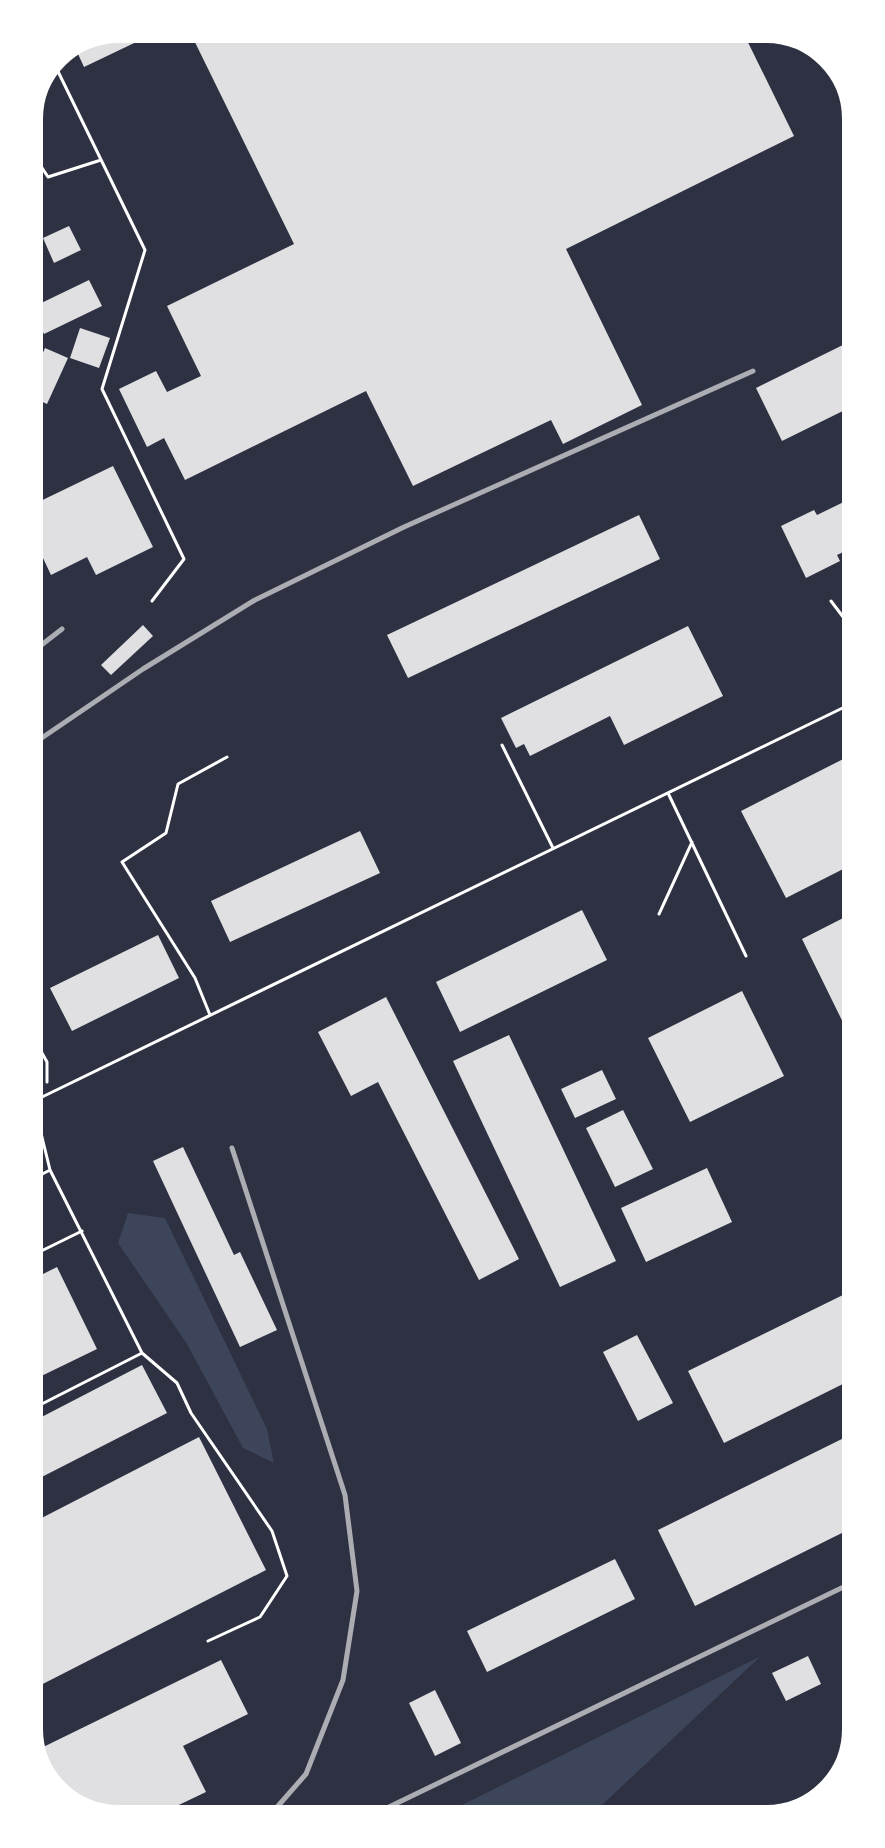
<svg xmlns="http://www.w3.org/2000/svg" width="885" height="1848" font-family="'Open Sans',sans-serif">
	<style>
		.green { fill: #3c4559 }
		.building { fill: #e0e0e3 }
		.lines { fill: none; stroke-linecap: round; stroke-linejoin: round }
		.path { stroke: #fff; stroke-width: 3 }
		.service { stroke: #fff; stroke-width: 3 }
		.rail { stroke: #abadb3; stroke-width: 5 }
		.rim { fill: none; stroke: #fff; stroke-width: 10 }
	</style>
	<rect width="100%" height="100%" fill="#2d3142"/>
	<!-- green -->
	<path class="green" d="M128,1213l37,5 102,211 7,34 -31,-15 -56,-104 -69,-101z
		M761,1656l-174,163 -157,2z"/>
	<!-- building -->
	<path class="building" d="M119,24h27l5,11 -67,32 -11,-24z
		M186,24h99l6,12 25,-12h423l55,112 -228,113 76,156 -79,39 -12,-24 -138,66 -47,-95 -181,89 -21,-42 -17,9 -28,-58 37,-18 11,21 34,-16 -34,-70 127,-62z
		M69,226l12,24 -27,13 -11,-25z
		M89,280l13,26 -58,28 -13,-26z
		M80,328l30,10 -11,30 -29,-10z
		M855,339v66l-73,36 -26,-53z
		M45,348l23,10 -21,46 -22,-10z
		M113,466l40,81 -57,28 -9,-18 -36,18 -25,-53v-14z
		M856,496v50l-19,9 3,6 -34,17 -25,-52 33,-16 3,5z
		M639,515l21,44 -252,119 -21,-43z
		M143,625l10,11 -42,39 -10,-10z
		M688,626l35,70 -99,49 -14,-29 -80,40 -6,-12 -8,4 -15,-30z
		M857,752v110l-71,36 -45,-87z
		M360,831l20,42 -150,69 -19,-41z
		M582,910l25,50 -147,72 -24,-50z
		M857,911l1,142 -56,-114z
		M158,935l21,43 -107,53 -22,-43z
		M742,991l42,85 -94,46 -42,-84z
		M386,997l133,262 -40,21 -101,-198 -27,14 -33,-64z
		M509,1035l107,226 -56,26 -107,-226z
		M602,1070l14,29 -41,19 -14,-29z
		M623,1110l30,59 -38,18 -29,-59z
		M183,1147l51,108 6,-3 37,78 -37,17 -87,-186z
		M707,1168l25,54 -86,40 -25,-54z
		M57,1267l40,82 -68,33v-101z
		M847,1293l4,8 8,-3v78l-135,67 -36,-72z
		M637,1335l36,68 -35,18 -35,-69z
		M142,1365l25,48 -137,70v-60z
		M860,1430v94l-165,82 -37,-76z
		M199,1437l67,133 -235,120 -1,-166z
		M615,1559l20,40 -148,73 -20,-41z
		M808,1656l13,28 -35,17 -14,-28z
		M221,1660l27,54 -65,32 23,46 -65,31 -29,1 -51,-19 -30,-40v-12z
		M435,1690l26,53 -26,13 -26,-53z"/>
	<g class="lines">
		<!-- path -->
		<path class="path" d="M28,1028l19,34v20"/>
		<!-- service -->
		<path class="service" d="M50,55l95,195 -43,139 82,170 -32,42
			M24,124l9,30 -9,4
			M33,154l15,23 53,-17
			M831,601l25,33
			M502,745l51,103
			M668,793l78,163
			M659,914l33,-72
			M210,1015l-15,-37 -73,-116 44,-29 12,-49 49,-27
			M28,1080l12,18 817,-397
			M29,1181l21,-11
			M29,1257l53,-26
			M142,1353l35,30 14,30 81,118 15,45 -27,41 -52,24
			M30,1410l112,-57 -92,-183 -10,-41v-31"/>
		<!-- rail -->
		<path class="rail" d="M26,657l36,-28
			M27,748l116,-79 112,-69 149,-73 349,-156
			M232,1148l113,347 12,96 -14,89 -37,94 -42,48
			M360,1821l500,-242"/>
	</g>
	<!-- crop -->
	<path d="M0 0H885V1848H0ZM119 38H766A81 81 0 0 1 847 119V1729A81 81 0 0 1 766 1810H119A81 81 0 0 1 38 1729V119A81 81 0 0 1 119 38Z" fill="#fff" fill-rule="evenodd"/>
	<path class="rim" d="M119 38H766A81 81 0 0 1 847 119V1729A81 81 0 0 1 766 1810H119A81 81 0 0 1 38 1729V119A81 81 0 0 1 119 38Z"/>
</svg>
